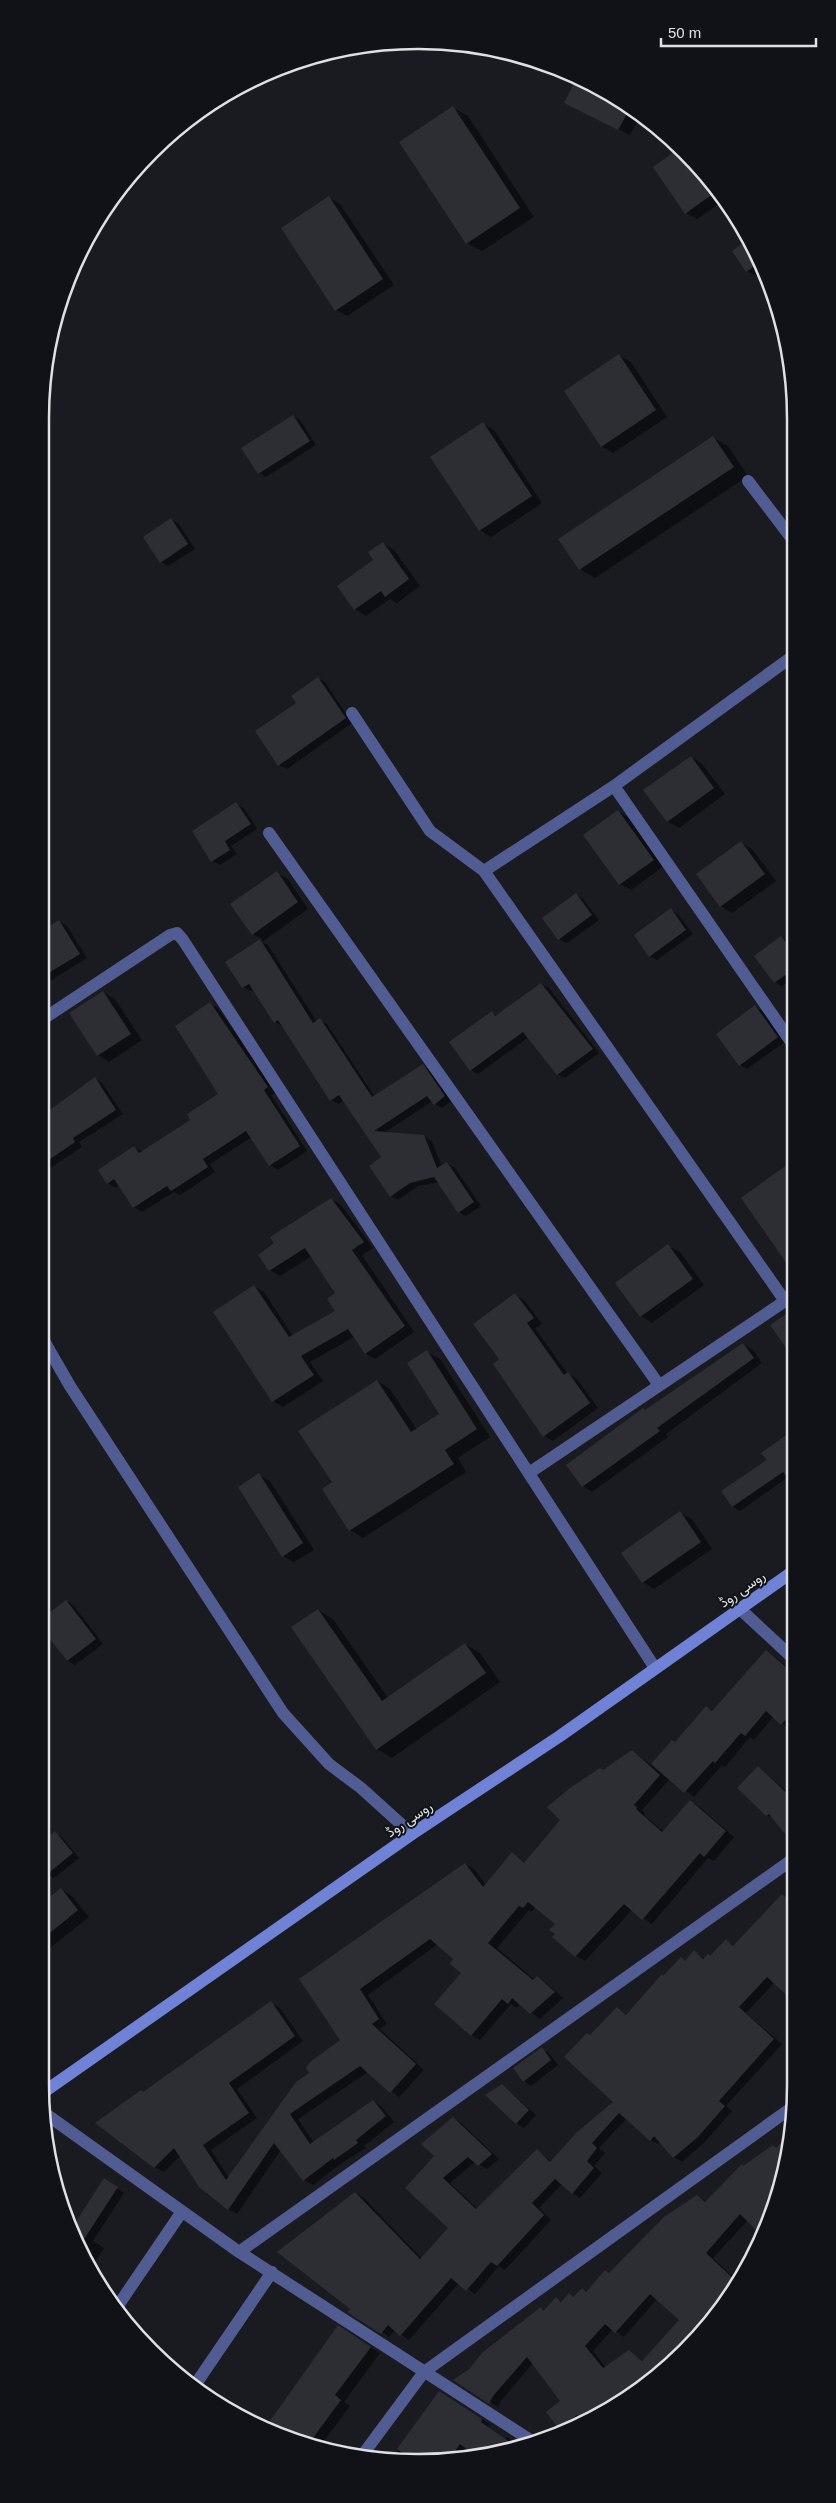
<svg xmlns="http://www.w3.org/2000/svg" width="836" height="2503" font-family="Arial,Vazirmatn,sans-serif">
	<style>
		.shadow { fill: #0007; fill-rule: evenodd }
		.building { fill: #2d2e34; fill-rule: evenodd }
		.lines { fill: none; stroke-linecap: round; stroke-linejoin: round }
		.minor { stroke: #515d92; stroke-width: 12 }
		.secondary { stroke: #7082d6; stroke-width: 12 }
		.labels { text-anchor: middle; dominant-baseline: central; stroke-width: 4; stroke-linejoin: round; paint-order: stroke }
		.street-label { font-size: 14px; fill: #dfe0e3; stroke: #111217 }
		.rim { fill: none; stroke: #dfe0e3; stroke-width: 2.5 }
	</style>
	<rect width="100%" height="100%" fill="#1a1b20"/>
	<!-- shadow -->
	<path class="shadow" d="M578,80l29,11 33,25 -10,19 -64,-33z
		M453,108l15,8 66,101 -52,34 -15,-8z
		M681,148l41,54 -25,17 -11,-6z
		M329,198l11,6 54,81 -47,31 -11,-6z
		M750,240l7,11 7,22 -6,4 -11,-6z
		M620,356l11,6 36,55 -54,36 -12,-7z
		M293,416l7,4 16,25 -50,32 -7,-4z
		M483,424l11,6 48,73 -51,34 -11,-7z
		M713,438l15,8 20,30 -153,102 -15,-9z
		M171,520l8,4 16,25 -27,17 -7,-4z
		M383,543l11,7 26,36 -23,17 -7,-4 -24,17 -11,-7z
		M318,678l7,4 27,41 -65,46 -8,-4 19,-61z
		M691,757l11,7 23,30 -46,34 -12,-7z
		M236,804l8,4 13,21 -26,17 6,8 -17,11 -8,-4z
		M618,811l11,7 35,48 -33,24 -11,-6z
		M741,843l11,6 24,32 -44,32 -11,-7z
		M277,873l11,6 20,30 -46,33 6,3 49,77 3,-2 7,4 48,73 48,-31 7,4 22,31 -10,7 -11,-6 -47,31 40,4 8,4 10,26 5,-4 8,5 26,38 -15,10 -7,-4 -20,-30 -21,4 -20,14 -7,-4 -8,-39 -38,-57 -6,4 -8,-4 -49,-74 -7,-4 -21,-33 -3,2 -8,-4 -16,-25 35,-23 -10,-5z
		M576,895l7,4 16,21 -32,23 -8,-4z
		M671,910l7,4 15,20 -36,26 -7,-4z
		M59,921l8,5 20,32 -37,23 -10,-9v-39z
		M782,937l12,11v30l-12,8 -7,-4z
		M541,984l8,4 50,65 -34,25 -7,-4 -29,-37 -51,37 -7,-4 21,-57 6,3z
		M103,992l12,7 27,41 -33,22 -11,-7z
		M210,1004l8,4 58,84 -5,3 36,56 -29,19 -8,-5 -18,-28 -42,27 5,8 -35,23 -6,-3 -32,20 -8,-5 -14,-22 -4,3 -8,-5 26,-35 9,4 49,-32 28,-26z
		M755,1007l8,4 22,31 -38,27 -7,-4z
		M95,1079l7,4 21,31 -44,28 3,5 -32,21 -10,-8v-42z
		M794,1162l-1,51 1,58 -51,-73z
		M331,1199l10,6 32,43 -11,7 52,77 -39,27 -10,-6 -11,-16 -44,25 13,19 -40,26 -10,-6 -19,-115 10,6 29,44 44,-25v-17l-25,-38 -32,20 -10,-6 -10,-15z
		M668,1246l12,6 24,33 -52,38 -11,-7z
		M515,1295l9,5 18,24 -7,4 32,45 10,6 21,29 -45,33 -9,-5 -43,-77z
		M743,1344l10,6 9,13 -96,71 2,3 -76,55 -9,-6 62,-75z
		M427,1352l13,7 50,78 -32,21 8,14 -103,66 -13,-8 27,-149 13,8 27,41 24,-16z
		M795,1432l-7,45 -48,34 -7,-4 -10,-15 45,-32z
		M259,1475l11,6 44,69 -20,12 -11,-6z
		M680,1513l12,6 20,30 -58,40 -11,-7 -21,-29z
		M67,1601l7,5 29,38 -28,21 -8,-4 -27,-37v-2z
		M318,1610l15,9 55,79 77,-54 15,9 20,29 -108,76 -15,-9z
		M767,1651l28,22v62l-21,-19 -20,24 -4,-3 -25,30 -3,-2 -28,32 -24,-18 -28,31 3,3 -1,2 20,17 27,-30 9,5 34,30 -20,24 -6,-3 -56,66 -20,-14 -47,51 -9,-5 -20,-22 1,-10 -21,-17 -4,5 -3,-2 -32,38 38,32 2,-2 9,5 17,15 -23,21 -20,-15 -3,4 -6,-4 -31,36 -9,-5 -8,-62 -8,-14 -17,-15 -70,51 19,29 -7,5 44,41 -25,27 -31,-25 -70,47 16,24 59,-42 9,6 12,15 -30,24 2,2 -24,15 -29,22 -9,-5 -23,-30 -44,64 -9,-5 -48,-53 -16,16 -9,-5 -11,-74 127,-90 9,5 23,33 -66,48 20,29 -46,32 18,28 82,-105 31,-33 -41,-61 164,-115 9,5 12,16 26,-31 13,9 78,-92 29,-20 19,14 21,-24 3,2 31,-36 7,4z
		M759,1767l35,31 2,37 -3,2 -7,-4 -12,-15 -7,-3z
		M55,1833l7,4 17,21 -25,20 -7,-4 -7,-9v-20z
		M61,1889l11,7 17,21 -49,39v-51z
		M782,1896l14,9v98l-21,-21 -29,31 36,31 -56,62 6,5 -26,30 -24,21 -8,-5 -13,-16 -3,3 -8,-4 -23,-22 -28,30 6,5 -11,13 8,7 -22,25 -18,-14 -23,24 12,12 -46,50 -6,-4 -24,28 -16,-11 -50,57 -14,-10 -6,7 -37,-29 4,-115 8,5 58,61 28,-31 -14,-72 17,-38 8,5 38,36 -12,10 -12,-7 -25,21 28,26 59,-59 15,12 63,-60 -24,-66 26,-28 10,7 54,-56 5,2 9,-9 10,7 6,-2 15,-16 9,5z
		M542,2049l7,4 9,12 -27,21 -7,-5 -10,-13z
		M502,2085l34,30 -12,13 -8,-5z
		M789,2159l-17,55 -13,14 -11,-8 -35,38 18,17 6,2 12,-13 -17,31 -84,90 -63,39 -2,-3 -17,10 -6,-3 2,-27 -29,-38 -32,38 -3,6 -43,-27 86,-71 3,2 13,-12 5,3 8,-7 4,2 8,-8 5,3 110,-96 10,6 37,-35zM657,2299l23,21 -37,41 -14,-10 -23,17 -13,-17 20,-22 11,8z
		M104,2180l20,13 -31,48 11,7 -10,16 -6,-3 -18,-29z
		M338,2327l42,26 -36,49 6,4 -29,39 -55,-16z
		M439,2392l51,32 -2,3 17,13 2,-3 16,11 -44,8 -11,-7 -8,10 -17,3 -52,-1z"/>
	<!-- building -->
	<path class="building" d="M576,79l31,11 23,18 -12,22 -54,-27z
		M453,106l67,102 -54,36 -67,-102z
		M681,147l33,46 -29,21 -32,-47z
		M329,196l54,83 -48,32 -54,-83z
		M749,239l8,12 3,11 -14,10 -14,-21z
		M619,354l37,56 -55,37 -37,-56z
		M293,415l17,26 -52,33 -17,-26z
		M483,422l49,74 -53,35 -49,-74z
		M713,436l21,31 -155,103 -21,-31z
		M171,518l17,26 -28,19 -17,-26z
		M383,542l26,37 -24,18 -4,-6 -27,19 -17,-24 36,-26 -5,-8z
		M318,677l28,41 -68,48 -23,-35 41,-28 -5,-7z
		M691,756l23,32 -47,34 -24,-32z
		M236,802l15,22 -26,17 5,9 -19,12 -19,-31z
		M618,810l36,50 -35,25 -36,-50z
		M741,841l24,33 -45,33 -24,-33z
		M277,871l21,31 -46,33 -22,-31z
		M576,893l16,22 -34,25 -16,-22z
		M671,908l15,22 -37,27 -15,-22z
		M59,920l21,34 -40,24v-46z
		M781,936l13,17v16l-20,14 -20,-27z
		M260,939l53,84 7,-5 52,79 51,-33 22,32 -11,9 -7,-9 -53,35 50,4 13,33 10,-6 27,40 -16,11 -24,-36 -24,6 -20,14 -21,-31 12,-9 -42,-62 -9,6 -52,-81 -4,3 -25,-39 -7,4 -17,-26z
		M541,983l52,66 -36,26 -34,-43 -53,39 -21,-29 43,-31 3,5z
		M103,991l28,43 -34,22 -28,-43z
		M210,1002l58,85 -4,3 36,56 -31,20 -23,-35 -43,28 5,8 -37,24 -4,-5 -34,22 -19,-29 -7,5 -9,-14 36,-24 5,7 51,-33 -3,-6 31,-20 -43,-68z
		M755,1005l23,32 -39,29 -23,-32z
		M95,1077l21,33 -43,28 2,4 -35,24v-49z
		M788,1164l6,9v28l-8,7 8,12v54l-53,-76z
		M331,1198l33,44 -12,8 53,76 -40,28 -17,-25 -47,27 13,19 -42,27 -59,-90 41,-27 35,52 46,-26 -8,-12 8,-6 -30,-45 -36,23 -11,-16 16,-12 -4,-6z
		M668,1244l25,35 -53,38 -25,-34z
		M515,1293l19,25 -7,5 37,52 4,-3 22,31 -47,34 -50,-73 6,-5 -26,-35z
		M795,1308v53l-25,-36z
		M743,1343l11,15 -97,70 3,3 -78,56 -16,-22 77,-57 2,2z
		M427,1350l50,79 -32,21 9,14 -105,67 -27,-42 10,-7 -34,-51 79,-51 34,52 28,-18 -32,-51z
		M795,1429v59l-12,-16 -51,35 -11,-16 46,-31 -6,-7z
		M259,1473l44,70 -21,14 -44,-70z
		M680,1511l21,31 -59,41 -21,-30z
		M66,1600l30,39 -29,22 -27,-35v-6z
		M318,1609l64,92 83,-58 21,30 -110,77 -85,-123z
		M766,1650l29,25v34l-14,16 -15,-14 -21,25 -4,-3 -26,30 -2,-2 -29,32 -33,-29 21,-24 3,2 31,-36 6,5z
		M632,1750l28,25 -26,30 3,2 -1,2 26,23 28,-32 36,31 -22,26 -4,-4 -58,67 -18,-16 -49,53 -23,-20 3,-3 -6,-4 6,-6 -27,-22 -5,6 -4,-2 -31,37 45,37 4,-4 18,16 -25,22 -18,-16 -4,6 -6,-5 -31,37 -37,-32 27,-31 -11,-9 3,-5 -23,-20 -70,50 19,30 -7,5 44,40 -26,29 -30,-27 -70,48 20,30 63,-44 13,16 -30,24 2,3 -24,17 -1,-2 -30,23 -29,-38 -46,67 -29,-23 -25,-39 -20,20 -59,-45 46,-33 2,2 128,-91 24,35 -66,47 20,30 -46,32 23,35 70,-98 13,-9 -3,-5 4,-6 30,-22 -41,-61 166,-116 18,24 29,-35 12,11 36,-43 -13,-13 23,-19 30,-20 3,2z
		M758,1766l37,35 1,25 -11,8 -16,-20 -3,2 -29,-28z
		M55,1831l18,22 -33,27v-36z
		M61,1888l17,22 -38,31v-37z
		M782,1894l14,13v97l-29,-27 -28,30 35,32 -55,62 6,5 -27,31 -25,21 -19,-22 -4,5 -31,-28 -27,30 5,5 -10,13 7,7 -22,26 -17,-15 -23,24 12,12 -47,51 -6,-4 -25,29 -15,-13 -51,58 -12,-11 -7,9 -34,-22 3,-3 -73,-57 78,-60 65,67 28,-31 -43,-40 29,-32 -13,-12 32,-27 39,37 -14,12 -10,-9 -25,21 33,31 61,-60 13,13 27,-30 36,-30 -49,-45 23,-24 3,2 27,-28 9,8 36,-41 1,2 18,-19 4,4 9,-11 9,9 5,-5 2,2 16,-17 7,7z
		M542,2047l9,13 -28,22 -10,-14z
		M502,2084l27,26 -13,14 -31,-29z
		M792,2130l-3,29 -26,78 -23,-23 -34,39 32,30 -6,12 -84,90 -63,39 -8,-9 -18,14 -13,-17 14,-11 -33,-44 -34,39 -4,8 -36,-24 16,-11 14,-17 58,-45 2,4 13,-14 5,5 8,-9 4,4 9,-9 4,4 19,-22 4,3 55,-56 33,-22 8,7 37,-38 1,2 30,-21 3,3zM650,2294l29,26 -37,41 -13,-11 -26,18 -18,-22 20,-22 10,9z
		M104,2178l14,9 -39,60 -9,-16z
		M338,2325l33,22 -36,48 6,5 -31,42 -45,-14z
		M439,2391l43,28 -1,3 38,27 -42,8 -17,-13 -12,17 -5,1 -29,-1 -17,-12z"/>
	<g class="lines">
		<!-- minor -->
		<path class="minor" d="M748,481l45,59
			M352,713l78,118 54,40 130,-85 179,-130
			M614,786l180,260
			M269,833l390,552
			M484,871l301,430
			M40,1021l130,-86 7,-2 6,7 472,728
			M40,1334l30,52 213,327 46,51 32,24 51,46
			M529,1473l265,-178
			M740,1609l55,51
			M43,2112l196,140 296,191
			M239,2252l557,-395
			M117,2307l64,-94
			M193,2388l79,-116
			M361,2457l63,-85 370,-266"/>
		<!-- secondary -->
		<path class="secondary" d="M41,2094l371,-260 148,-98 235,-166"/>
	</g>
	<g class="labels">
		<!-- street labels -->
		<g class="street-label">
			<text transform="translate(742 1589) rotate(-35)">روسی روڈ</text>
			<text transform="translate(409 1819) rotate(-34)">روسی روڈ</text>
		</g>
	</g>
	<!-- crop -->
	<path d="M0 0H836V2503H0ZM418 49H418A369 369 0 0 1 787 418V2085A369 369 0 0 1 418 2454H418A369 369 0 0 1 49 2085V418A369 369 0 0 1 418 49Z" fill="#111217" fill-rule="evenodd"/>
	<path class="rim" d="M418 49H418A369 369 0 0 1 787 418V2085A369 369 0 0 1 418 2454H418A369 369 0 0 1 49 2085V418A369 369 0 0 1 418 49Z"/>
	<!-- scale -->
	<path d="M661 38v8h155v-8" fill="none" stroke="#dfe0e3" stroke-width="2.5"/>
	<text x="668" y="38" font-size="15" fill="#dfe0e3" stroke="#111217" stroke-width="4" paint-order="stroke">50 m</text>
</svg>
